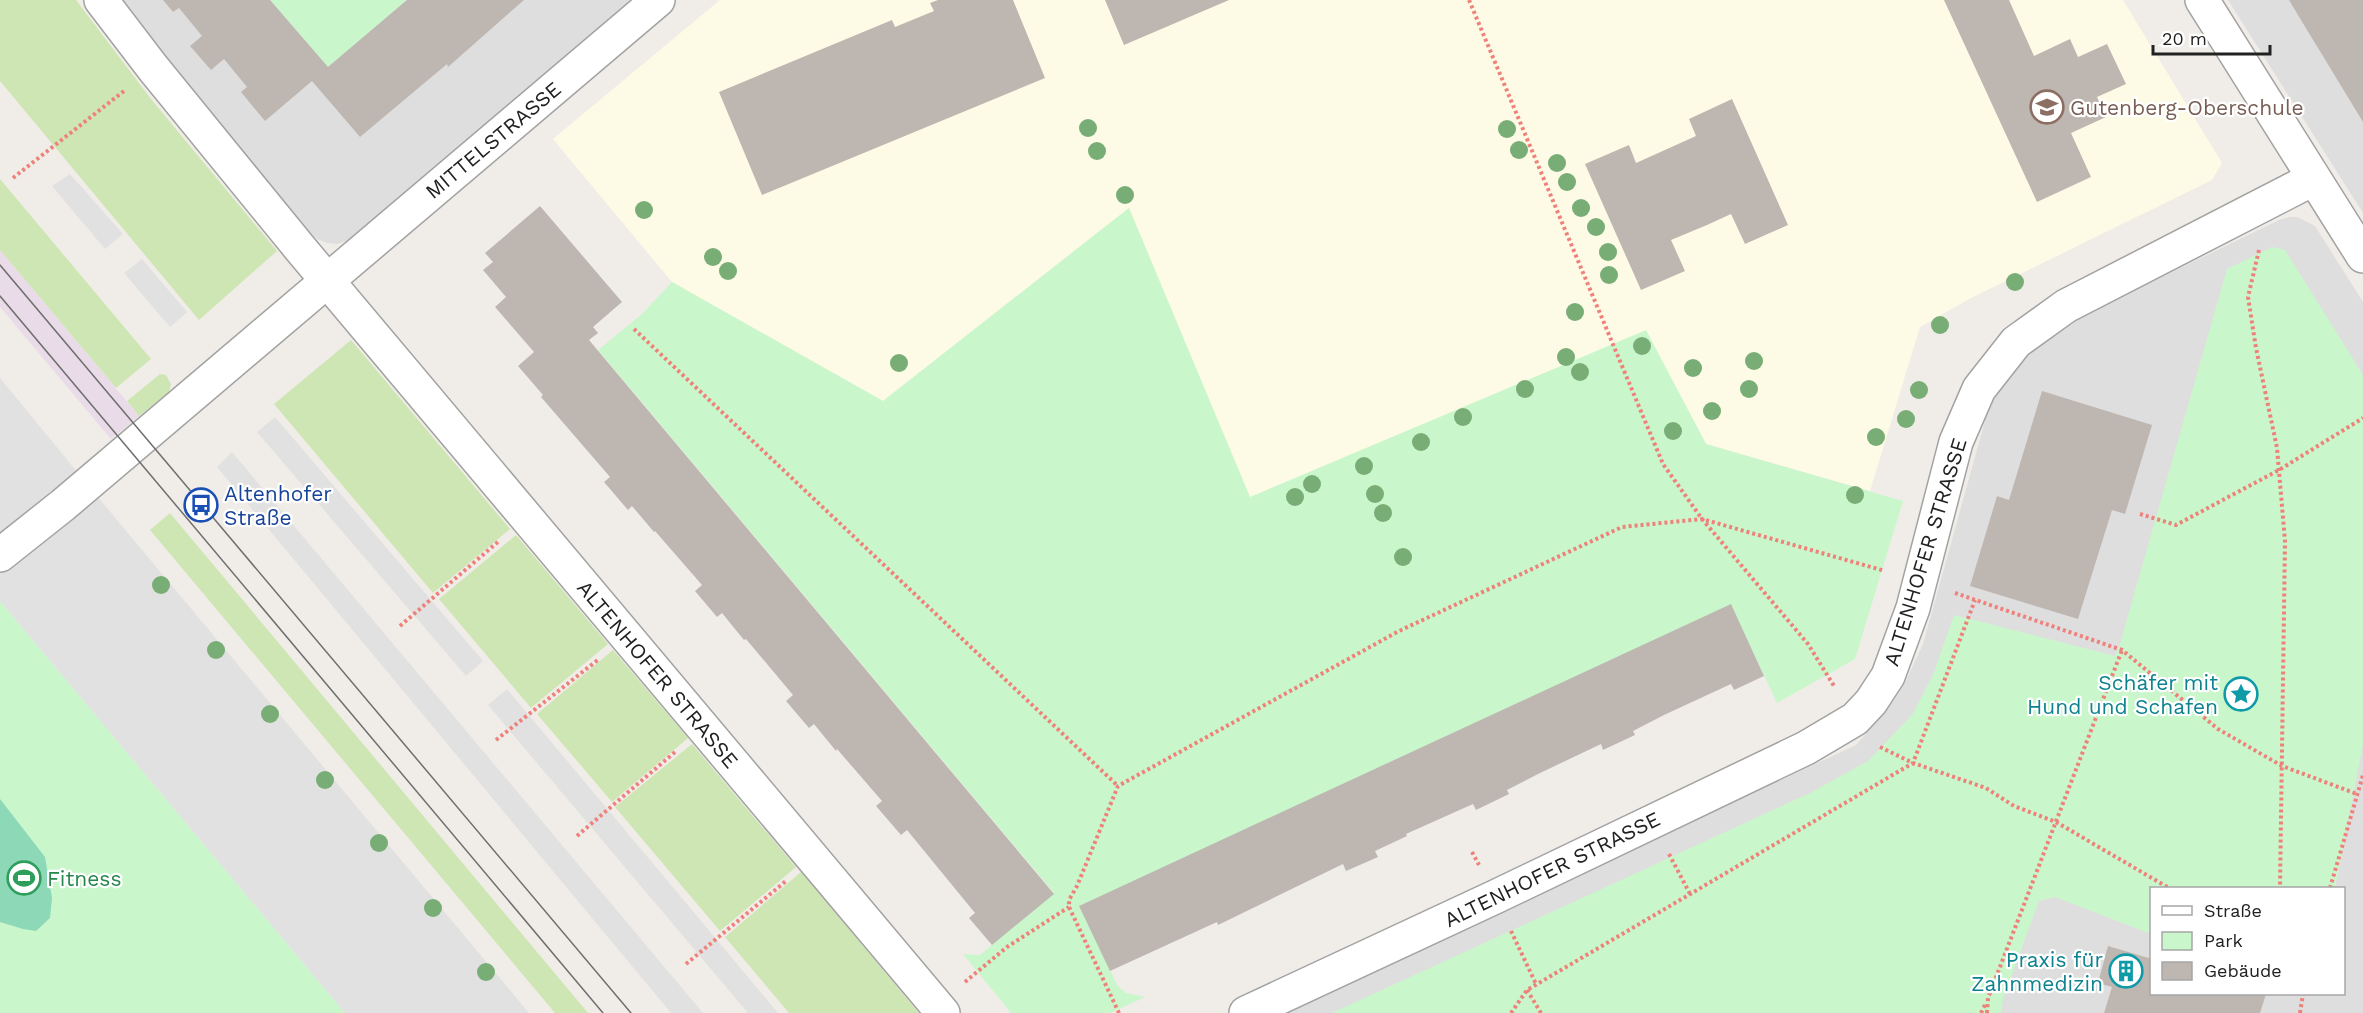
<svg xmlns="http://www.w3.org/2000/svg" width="2363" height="1013" font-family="'Work Sans',sans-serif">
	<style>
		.residential { fill: #dfdede; fill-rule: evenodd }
		.industrial { fill: #e9dbe7 }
		.education { fill: #fdfbe5 }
		.grass { fill: #cee6b3 }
		.park { fill: #caf6cb }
		.pitch { fill: #8dd8b7 }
		.parking { fill: #e1e1e1 }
		.building { fill: #beb6b1 }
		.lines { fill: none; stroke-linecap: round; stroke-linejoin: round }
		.minor-casing { stroke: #a2a2a2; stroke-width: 36 }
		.path { stroke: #ef817b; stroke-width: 4; stroke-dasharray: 3 3; stroke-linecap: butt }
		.minor { stroke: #fff; stroke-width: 33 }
		.tram { stroke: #6f6f6f; stroke-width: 1.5 }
		.tree { fill: #78ad76 }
		.labels { text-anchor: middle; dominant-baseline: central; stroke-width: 4.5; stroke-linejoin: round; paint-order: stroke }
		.education-label { font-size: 21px; fill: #785e54; stroke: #fff; text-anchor: start }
		.street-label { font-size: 21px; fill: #212121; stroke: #fff }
		.transit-label { font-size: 21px; fill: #164399; stroke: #fff; text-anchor: start }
		.culture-label { font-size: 21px; fill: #0d838f; stroke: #fff; text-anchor: end }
		.leisure-label { font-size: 21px; fill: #27864d; stroke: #fff; text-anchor: start }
	</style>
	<rect width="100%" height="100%" fill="#f0ede8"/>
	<!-- residential -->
	<path class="residential" d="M117,0h521l-284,239 -17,5 -10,-1 -10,-4 -8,-7z
		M2228,0h135v213z
		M2289,217h8l18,9 48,76v711h-1081l574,-268 37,-43 12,-19 18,-39 62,-223 8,-21 14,-22 36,-39 26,-17 210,-102zM2152,888h192v106h-192z"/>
	<!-- industrial -->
	<path class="industrial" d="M0,250l139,166 -28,23 -111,-132z"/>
	<!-- education -->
	<path class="education" d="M720,0h1403l99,163 -10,17 -243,119 -49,28 -50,164 -164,-47 -60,-113 -396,167 -121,-290 -246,193 -211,-119 -119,-143z"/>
	<!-- grass -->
	<path class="grass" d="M0,0h76l75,99 126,152 -78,69 -199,-239z
		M0,179l151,180 -35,29 -116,-138z
		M351,340l159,189 -77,64 -159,-189z
		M160,374l6,1 5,9 -2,8 -30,24 -12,-15z
		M170,513l418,500h-33l-405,-483z
		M516,535l92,109 -77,64 -92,-109z
		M613,650l75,88 -76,64 -75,-88z
		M692,744l104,123 -76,64 -105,-124z
		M801,872l118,141h-130l-64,-76z"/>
	<!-- park -->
	<path class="park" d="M270,0h137l-79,67z
		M1129,208l121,289 396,-167 60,114 197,57 -48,158 -78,44 -46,-98 -651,301 37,79 9,8 19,4 -35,16h-99l-48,-59 17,1 74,-62 -456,-543 44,-36 30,-32 211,119z
		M2272,247l13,3 78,125v369l-28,144h-183l-1,46 -96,-37 -16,4 -36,98 -2,14h-669l478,-220 58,-32 44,-46 21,-40 21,-60 161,41 4,-9 108,-378z
		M0,601l345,412h-345z"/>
	<!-- pitch -->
	<path class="pitch" d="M0,799l45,58 7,41 -2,20 -14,13 -13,-2 -23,-7z"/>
	<!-- parking -->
	<path class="parking" d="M70,174l53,60 -18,15 -53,-63z
		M142,259l45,53 -17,15 -46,-54z
		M0,378l87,106 442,529h-184l-345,-412z
		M275,417l208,244 -17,15 -209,-244z
		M232,452l471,561h-32l-454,-546z
		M507,689l271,324h-30l-260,-308z"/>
	<!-- building -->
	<path class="building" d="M163,0h107l58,67 79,-67h117l-76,67 -1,-3 -87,73 -48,-56 -47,40 -24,-29 6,-5 -23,-28 -13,11 -21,-24 12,-10 -23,-28 -6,4z
		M938,0h75l32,78 -283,117 -43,-103 173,-72 3,7 39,-16 -4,-8z
		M1105,0h124l-105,45z
		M1944,0h65l25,56 36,-17 8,18 29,-13 19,40 -29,13 9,20 -35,16 20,44 -54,25z
		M2289,0h74v122l-62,-102z
		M1732,99l56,126 -43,19 -14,-30 -24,11 -36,15 14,31 -44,19 -56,-126 44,-19 7,18 60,-27 -7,-17z
		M540,206l82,96 -29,25 5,6 -9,7 465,554 -62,51 -23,-27 6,-5 -68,-83 -6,5 -25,-29 6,-5 -45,-52 -1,2 -22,-27 -5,4 -23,-27 7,-6 -47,-56 -2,1 -22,-27 -5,4 -22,-26 7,-6 -47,-54 -1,1 -22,-26 -4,4 -24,-28 6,-5 -69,-80 2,-2 -25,-29 16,-14 -39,-45 11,-10 -23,-27 10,-8 -8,-9z
		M2042,391l110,34 -27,89 -13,-4 -34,109 -108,-33 27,-90 12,4z
		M1731,604l33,72 -30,14 -3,-6 -67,31 -31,16 2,4 -32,15 -2,-6 -63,30 -31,16 2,4 -33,16 -3,-6 -67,30 1,2 -32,15 3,6 -32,14 -3,-7 -125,61 -1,-3 -107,49 -31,-65z
		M2108,946l44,13v35h114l-6,19h-156l8,-26 -14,-4z"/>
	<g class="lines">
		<!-- minor casing -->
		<g class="minor-casing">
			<path id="minor" d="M101,0l52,68 146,179 644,766
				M2202,0l161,256
				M0,555l63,-50 595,-505
				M1246,1013l249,-116 311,-149 49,-29 16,-17 17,-26 25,-68 43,-166 23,-53 37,-47 50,-36 247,-127"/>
		</g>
		<!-- path -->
		<path class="path" d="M1469,0l194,464 39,55 106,125 26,42
			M13,178l111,-87
			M2259,250l-11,47 8,51 21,100 8,93 -5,347
			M634,329l484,457
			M2140,514l36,11 103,-55 84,-52
			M1955,593l167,57 96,79 64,37 75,28
			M400,626l99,-85
			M496,740l103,-81
			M1880,747l33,16 73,25 28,18 42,16 113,66
			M577,836l98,-84
			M1472,852l7,13
			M1669,854l21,40
			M2330,888l33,-113
			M1511,931l25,53
			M686,964l100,-83
			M965,982l42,-35 62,-40
			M1527,990l14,23
			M1119,1013l-50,-106v-7l8,-14 41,-100 281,-155 223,-104 80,-8 183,52
			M1511,1013l16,-23 386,-227 62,-163
			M1981,1013l5,-10
			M1987,1013l1,-15 134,-348
			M2300,1013l3,-19"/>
		<!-- minor -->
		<use href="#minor" class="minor"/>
		<!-- tram -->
		<path class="tram" d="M0,265l631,748
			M0,296l603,717"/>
	</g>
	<!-- trees -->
	<g class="tree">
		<circle cx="1088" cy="128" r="9"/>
		<circle cx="1507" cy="129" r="9"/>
		<circle cx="1519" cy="150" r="9"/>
		<circle cx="1097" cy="151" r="9"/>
		<circle cx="1557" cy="163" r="9"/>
		<circle cx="1567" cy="182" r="9"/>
		<circle cx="1125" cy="195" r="9"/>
		<circle cx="1581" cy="208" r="9"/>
		<circle cx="644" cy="210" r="9"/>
		<circle cx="1596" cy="227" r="9"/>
		<circle cx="1608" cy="252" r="9"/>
		<circle cx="713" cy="257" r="9"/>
		<circle cx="728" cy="271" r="9"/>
		<circle cx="1609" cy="275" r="9"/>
		<circle cx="2015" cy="282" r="9"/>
		<circle cx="1575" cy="312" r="9"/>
		<circle cx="1940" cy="325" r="9"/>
		<circle cx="1642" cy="346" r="9"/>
		<circle cx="1566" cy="357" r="9"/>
		<circle cx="1754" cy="361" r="9"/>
		<circle cx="899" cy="363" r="9"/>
		<circle cx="1693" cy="368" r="9"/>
		<circle cx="1580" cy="372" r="9"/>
		<circle cx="1525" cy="389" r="9"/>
		<circle cx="1749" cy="389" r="9"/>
		<circle cx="1919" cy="390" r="9"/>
		<circle cx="1712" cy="411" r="9"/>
		<circle cx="1463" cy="417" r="9"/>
		<circle cx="1906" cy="419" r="9"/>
		<circle cx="1673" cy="431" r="9"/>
		<circle cx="1876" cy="437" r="9"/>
		<circle cx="1421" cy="442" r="9"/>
		<circle cx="1364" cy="466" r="9"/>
		<circle cx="1312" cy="484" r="9"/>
		<circle cx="1375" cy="494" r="9"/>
		<circle cx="1855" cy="495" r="9"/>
		<circle cx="1295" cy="497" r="9"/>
		<circle cx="1383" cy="513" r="9"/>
		<circle cx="1403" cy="557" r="9"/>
		<circle cx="161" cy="585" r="9"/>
		<circle cx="216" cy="650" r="9"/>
		<circle cx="270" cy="714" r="9"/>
		<circle cx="325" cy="780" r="9"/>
		<circle cx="379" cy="843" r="9"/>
		<circle cx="433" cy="908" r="9"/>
		<circle cx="486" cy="972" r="9"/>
	</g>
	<!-- icons -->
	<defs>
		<g id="school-ring" transform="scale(1.725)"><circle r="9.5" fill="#fff" stroke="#8d6e63" stroke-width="1.5"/><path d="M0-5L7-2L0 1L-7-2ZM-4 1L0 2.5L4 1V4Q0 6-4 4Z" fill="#8d6e63"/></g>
		<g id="bus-ring" transform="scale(1.725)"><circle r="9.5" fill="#fff" stroke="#1a4fb4" stroke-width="1.5"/><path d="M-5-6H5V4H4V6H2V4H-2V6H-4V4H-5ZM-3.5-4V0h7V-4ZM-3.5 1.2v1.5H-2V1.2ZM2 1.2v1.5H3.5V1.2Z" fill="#1a4fb4"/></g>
		<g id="sight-ring" transform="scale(1.725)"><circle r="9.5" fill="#fff" stroke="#0f9aa8" stroke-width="1.5"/><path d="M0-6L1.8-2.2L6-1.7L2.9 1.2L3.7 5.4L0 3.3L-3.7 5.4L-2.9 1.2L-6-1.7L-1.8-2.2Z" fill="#0f9aa8"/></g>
		<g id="stadium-ring" transform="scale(1.725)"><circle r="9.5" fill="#fff" stroke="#2e9e5b" stroke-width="1.5"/><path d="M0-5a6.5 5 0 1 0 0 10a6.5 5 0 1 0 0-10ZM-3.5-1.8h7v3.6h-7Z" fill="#2e9e5b"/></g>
		<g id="building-ring" transform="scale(1.725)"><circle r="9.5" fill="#fff" stroke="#0f9aa8" stroke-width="1.5"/><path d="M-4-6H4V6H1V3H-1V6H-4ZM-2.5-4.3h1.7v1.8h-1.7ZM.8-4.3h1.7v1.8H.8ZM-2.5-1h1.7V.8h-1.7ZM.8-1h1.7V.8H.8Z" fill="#0f9aa8"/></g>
	</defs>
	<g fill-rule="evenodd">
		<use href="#school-ring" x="2047" y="107"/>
		<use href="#bus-ring" x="201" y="505"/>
		<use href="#sight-ring" x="2241" y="694"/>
		<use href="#stadium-ring" x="24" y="878"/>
		<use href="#building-ring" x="2126" y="971"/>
	</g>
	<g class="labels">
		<!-- education labels -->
		<g class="education-label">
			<text x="2070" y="107">Gutenberg-Oberschule</text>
		</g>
		<!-- street labels -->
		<g class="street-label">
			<text transform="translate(493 140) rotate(-40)">MITTELSTRASSE</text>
			<text transform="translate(1925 552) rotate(-73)">ALTENHOFER STRASSE</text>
			<text transform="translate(658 674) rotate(50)">ALTENHOFER STRASSE</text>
			<text transform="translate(1552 869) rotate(-26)">ALTENHOFER STRASSE</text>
		</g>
		<!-- transit labels -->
		<g class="transit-label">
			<text x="224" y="493">Altenhofer<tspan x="224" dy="24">Straße</tspan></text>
		</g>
		<!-- culture labels -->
		<g class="culture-label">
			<text x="2218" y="682">Schäfer mit<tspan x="2218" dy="24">Hund und Schafen</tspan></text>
			<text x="2103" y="959">Praxis für<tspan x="2103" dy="24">Zahnmedizin</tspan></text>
		</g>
		<!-- leisure labels -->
		<g class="leisure-label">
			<text x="47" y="878">Fitness</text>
		</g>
	</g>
	<!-- legend -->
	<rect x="2150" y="887" width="195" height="108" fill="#ffffff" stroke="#a6a6a6" stroke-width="1.5"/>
	<rect x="2162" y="906" width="30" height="9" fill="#ffffff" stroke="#a6a6a6" stroke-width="1.5"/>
	<text x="2204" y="917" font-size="18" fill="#212121">Straße</text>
	<rect x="2162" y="932" width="30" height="18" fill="#caf6cb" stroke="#a6a6a6" stroke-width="1.5"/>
	<text x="2204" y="947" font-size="18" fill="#212121">Park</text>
	<rect x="2162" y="962" width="30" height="18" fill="#beb6b1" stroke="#a6a6a6" stroke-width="1.5"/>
	<text x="2204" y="977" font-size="18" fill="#212121">Gebäude</text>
	<!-- scale -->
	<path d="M2153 45v9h117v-9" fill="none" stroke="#212121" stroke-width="3"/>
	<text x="2162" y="45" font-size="18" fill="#212121" stroke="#ffffff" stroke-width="4.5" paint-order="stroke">20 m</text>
</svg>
